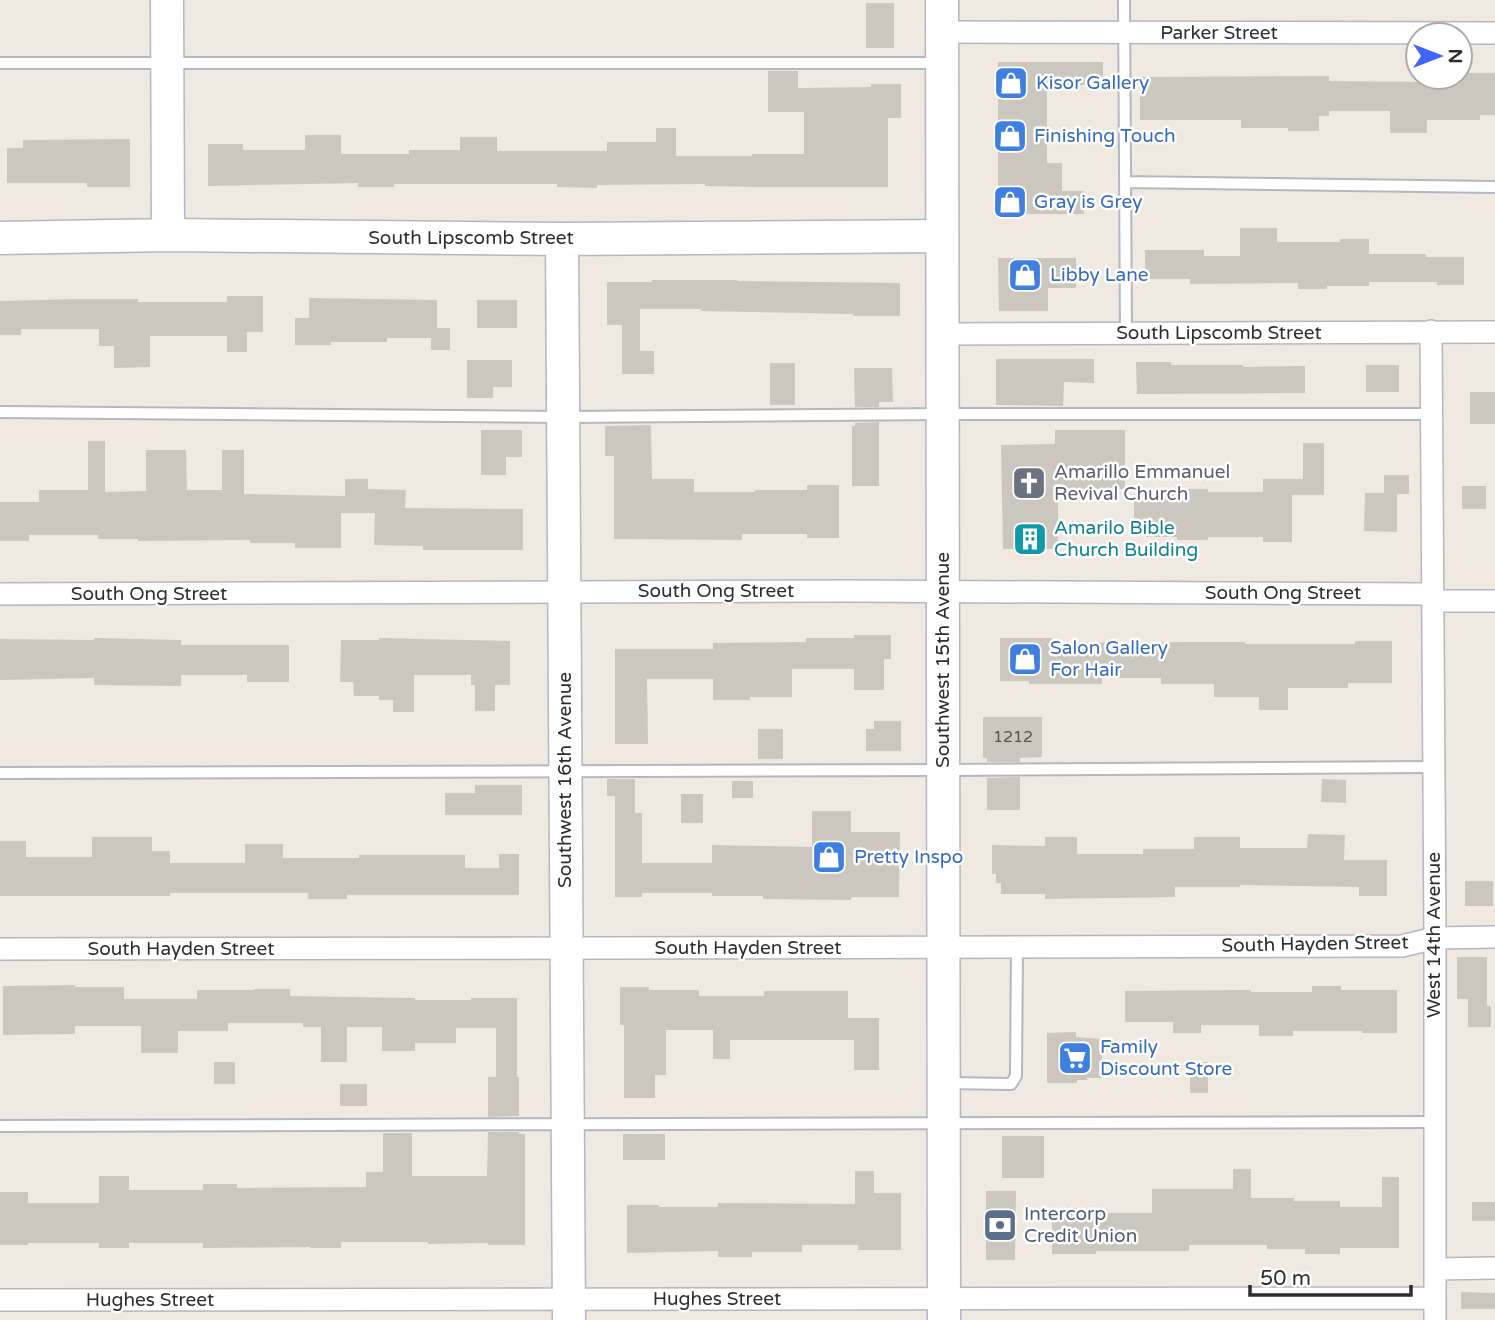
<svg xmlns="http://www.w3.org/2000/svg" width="1495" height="1320" font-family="'Varela Round',sans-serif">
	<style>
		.building { fill: #cbc7bf }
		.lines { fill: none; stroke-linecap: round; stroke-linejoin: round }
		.lane-casing { stroke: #b4b7c1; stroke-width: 14 }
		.street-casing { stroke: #b4b7c1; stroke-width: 24 }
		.secondary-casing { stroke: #b4b7c1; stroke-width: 35 }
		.lane { stroke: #fff; stroke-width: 10 }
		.street { stroke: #fff; stroke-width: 21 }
		.secondary { stroke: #fff; stroke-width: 32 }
		.labels { text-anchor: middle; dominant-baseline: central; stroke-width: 5; stroke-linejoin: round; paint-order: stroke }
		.number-label { font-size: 16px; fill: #555452 }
		.street-label { font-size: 19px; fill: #2e2e2e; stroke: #fff }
		.shop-label { font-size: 19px; fill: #366cbe; stroke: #fff; text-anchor: start }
		.worship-label { font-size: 19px; fill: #5b616d; stroke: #fff; text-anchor: start }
		.culture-label { font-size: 19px; fill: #0d838f; stroke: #fff; text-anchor: start }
		.service-label { font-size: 19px; fill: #4e5e75; stroke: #fff; text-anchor: start }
	</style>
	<rect width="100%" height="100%" fill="#efe9e1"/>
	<!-- building -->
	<path class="building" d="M866,3h28v45h-28z
		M998,62h105v23h-56v78h15v28h22v23h-86z
		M768,71h30v17l73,-1v-3h30v34h-13v69h-136l-47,-1v-2l-108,1v3l-40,-1v-3h-163v3h-36v-4l-150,3v-42h35v6h62v-15h36v19h68v-4h51v-13h37v14h110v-9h49v-14h20v28h76v-2h52v-42h-36z
		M1460,73h35v42h-15v5h-53v13h-37v-22h-61v5h-10v15h-31v-3h-47v-8h-101v-43l189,-1v5l107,1v-5h24z
		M130,139v48h-43v-4h-80v-35h16v-8z
		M1240,228h37v14h63v-3h29v15h57v3h38v28h-27v-3h-68v4h-42v3h-29v-6l-108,1v-5h-45v-29h59v6h36z
		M998,258h78v30h-28v23h-49z
		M652,280h85v1l163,2v33h-47v-2l-152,-3v-2h-61v42h14v23h-32v-49h-15v-43h45z
		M227,296h36v36h-16v20h-20v-16h-77v31l-36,1v-22h-15v-17h-78v6h-21v-34l76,-2h62v3h89z
		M309,298l128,2v28h13v22h-19v-12h-44v4h-56v3h-36v-27h14z
		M477,300h40v28h-40z
		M996,359h98v24l-30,-1 -1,24 -67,-1z
		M467,360h45v27h-19v11h-26z
		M1136,362h35v3h72v2l62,-1v27l-168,1z
		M770,363h25v42h-25z
		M1366,365h33v27h-33z
		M854,368h38l1,34h-14v5h-24z
		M1470,392h25v32h-25z
		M879,422v64h-27v-60h3v-3z
		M651,425l1,54h42v13h61v-2h52v-5h32v53h-32v-4h-65v6l-128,-1v-83h-9v-30z
		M481,430h41v27h-16v18h-25z
		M1055,430h70v59h-67v60h-55l-2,-104 54,-1z
		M88,441h17v51l41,-1v-41h40l1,40h35v-40h22v44l101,2v-17h23v10l38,1 -1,18 118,1v41h-100v-4l-49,-1 1,-32h-34v35h-46v-5h-45v-3l-112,1v-2h-40v-4h-69v6h-29v-39h39v-12h49z
		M1303,443h21v52h-32v47h-29v-5h-55v3h-31v-3h-31v-11h-12v-32h43v-5h31v3h55v-13h40z
		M1384,475h25v19h-12v38l-33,-1 1,-38h19z
		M1462,486h24v23h-24z
		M854,635h37v24h-7v31h-30v-21h-62v28h-42v3h-37v-21h-66l1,65h-33v-95h98v-6l93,-1v-4h48z
		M94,638l87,2v5h108v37h-42v-7h-66v11l-87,-1v-7l-94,2v-41l94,1z
		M379,638l131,3v44h-15v26h-20v-26h-4v-10h-57v37h-21v-12h-14v-4h-25l-1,-14h-13l1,-42h38z
		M1000,638h52v5l143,-1h50v2h110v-3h37v42h-44v5h-60v22h-29v-13h-45v-13h-53v-6h-59v6h-73v-3h-29z
		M983,717h59v40l-22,1v4h-33v-4h-4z
		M874,721h27v30h-35v-22h8z
		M758,729h25v30h-25z
		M1020,777v33h-33v-32z
		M607,779h28v34h7v50h70v-18l100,2v-36h39v21h49l-1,65h-48v3l-88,-1v-3h-51v-3h-70v4h-27v-101h-8z
		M1322,779l24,1v23l-25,-1z
		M732,781h21v17h-21z
		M475,785h47v30h-77v-22h30z
		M681,794h22v29h-22z
		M1308,834l37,1 -1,25h43v36h-28v-9l-119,-2v2h-65v10l-130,2v-5h-44v-11h-5v-9h-4v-29l53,1v-9h32v17h66v-5h51v-12h46v11h67z
		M92,837h60v14h18v12h75v-19h38v14h76v-3h106v13h34v-14h20v41h-172v4h-39v-6h-138v3h-170v-55h26v16h66z
		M1465,881h28v25h-28z
		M1457,957h30v49h4v21h-23v-28h-11z
		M75,985v2h49v12h73v-9h57v-1h36v7l125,2v2h56v-2h46v79h2v39l-31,1v-40h8v-49h-40v15h-41v8h-33v-24h-35v35h-26v-35h-18v-4h-75v8h-50v22h-37v-27h-66v8l-72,1v-49z
		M1312,986h29v4h56v43h-35v-2h-69v5h-34v-11h-58v8h-28v-11h-48v-31l126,-1v2h61z
		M620,987h29v3h50v6h65v-5h84v27h31v52h-25v-30h-124v19h-17v-29h-47v45h-11v23h-31v-73h-4z
		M1076,1032v5l26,2v39h-15v2h-10v3h-30v-50z
		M214,1062h21v22h-21z
		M1190,1062h18v31h-18z
		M340,1084h27v22h-27z
		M488,1132h31v2h6v111h-37v-2l-60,1v-2h-87v6h-31v-1l-107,1v-5h-74v5h-30v-5h-71v2h-28v-53h28v11h71v-27h30v14h74v-6h34v4l129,-1v-15h17v-39h29v43h75z
		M623,1134h42v26h-42z
		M1002,1136h42v42h-42z
		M1233,1169h18v29h43v3h46v6h42v-30h17v71h-59v6h-35v-5h-38v-4h-78v6h-93v3h-44v-45h33v4h67v-24h81z
		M855,1171h19v22h27v57h-43v-5h-56v7h-50v5h-34v-6l-91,2v-48h32v2h59v-4l137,1z
		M986,1191h30l-1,69h-29z
		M1472,1202h23v19h-23z
		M1461,1292l34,1v16h-34z"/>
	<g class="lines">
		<!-- lane casing -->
		<g class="lane-casing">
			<path id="lane" d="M1124,0l2,333
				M0,63h939
				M1125,182l370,5
				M0,412l563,5 380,-3h488
				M0,773l943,-3 490,-3
				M946,1083l65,1 5,-8 1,-129
				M0,1126c478,-1 956,-4 1434,-4"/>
		</g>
		<!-- street casing -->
		<g class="street-casing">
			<path id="street" d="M942,32l553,1
				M1431,331l4,607v382
				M943,334l552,-2
				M0,594l847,-3 585,3
				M1432,601h63
				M0,949c467,0 935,-2 1402,-3l33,-8 60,-1
				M1436,1269l59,-1
				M0,1300l1435,-2"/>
		</g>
		<!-- secondary casing -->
		<g class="secondary-casing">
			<path id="secondary" d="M167,0l1,235
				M942,0l2,1320
				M0,238l168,-3 394,4 380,-3
				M562,239l7,1081"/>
		</g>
		<!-- lane -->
		<use href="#lane" class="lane"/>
		<!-- street -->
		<use href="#street" class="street"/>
		<!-- secondary -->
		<use href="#secondary" class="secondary"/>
	</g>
	<!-- icons -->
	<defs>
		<g id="shop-square" transform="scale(1.75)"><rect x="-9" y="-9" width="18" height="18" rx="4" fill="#3f7fe0" stroke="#fff"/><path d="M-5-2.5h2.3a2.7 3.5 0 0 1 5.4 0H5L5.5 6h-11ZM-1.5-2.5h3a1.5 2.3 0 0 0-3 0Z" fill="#fff"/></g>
		<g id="church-square" transform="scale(1.75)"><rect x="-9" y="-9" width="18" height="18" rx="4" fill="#6b7280" stroke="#fff"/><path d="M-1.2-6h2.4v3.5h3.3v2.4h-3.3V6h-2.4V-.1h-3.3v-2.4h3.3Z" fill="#fff"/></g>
		<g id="building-square" transform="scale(1.75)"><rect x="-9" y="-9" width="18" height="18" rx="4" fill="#0f9aa8" stroke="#fff"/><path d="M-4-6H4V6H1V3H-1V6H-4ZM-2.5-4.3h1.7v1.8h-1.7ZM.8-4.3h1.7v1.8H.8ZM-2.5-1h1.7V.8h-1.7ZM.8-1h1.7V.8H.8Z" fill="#fff"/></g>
		<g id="supermarket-square" transform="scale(1.75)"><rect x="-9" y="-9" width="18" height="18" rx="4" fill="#3f7fe0" stroke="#fff"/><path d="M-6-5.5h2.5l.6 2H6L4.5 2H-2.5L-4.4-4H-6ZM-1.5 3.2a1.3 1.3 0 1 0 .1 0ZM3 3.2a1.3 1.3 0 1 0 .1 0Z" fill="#fff"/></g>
		<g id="bank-square" transform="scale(1.75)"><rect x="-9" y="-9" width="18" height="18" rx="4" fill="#5c6f8a" stroke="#fff"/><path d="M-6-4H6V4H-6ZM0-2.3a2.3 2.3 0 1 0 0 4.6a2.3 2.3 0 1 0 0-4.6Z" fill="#fff"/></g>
	</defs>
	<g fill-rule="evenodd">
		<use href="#shop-square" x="1011" y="83"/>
		<use href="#shop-square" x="1010" y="136"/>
		<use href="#shop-square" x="1010" y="202"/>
		<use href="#shop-square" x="1025" y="275"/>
		<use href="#church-square" x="1029" y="483"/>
		<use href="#building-square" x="1030" y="539"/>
		<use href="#shop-square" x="1025" y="659"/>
		<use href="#shop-square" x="829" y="857"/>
		<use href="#supermarket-square" x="1075" y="1058"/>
		<use href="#bank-square" x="1000" y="1225"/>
	</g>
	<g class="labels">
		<!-- number labels -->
		<g class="number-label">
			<text x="1013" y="737">1212</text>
		</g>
		<!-- street labels -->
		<g class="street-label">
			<text x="1219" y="33">Parker Street</text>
			<text x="471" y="238">South Lipscomb Street</text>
			<text x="1219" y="333">South Lipscomb Street</text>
			<text x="716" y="591">South Ong Street</text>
			<text x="1283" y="593">South Ong Street</text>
			<text x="149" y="594">South Ong Street</text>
			<text transform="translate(943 660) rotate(-90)">Southwest 15th Avenue</text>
			<text transform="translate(565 780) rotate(-90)">Southwest 16th Avenue</text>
			<text transform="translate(1434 935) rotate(-90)">West 14th Avenue</text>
			<text transform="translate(1315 944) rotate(-1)">South Hayden Street</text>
			<text x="748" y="948">South Hayden Street</text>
			<text x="181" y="949">South Hayden Street</text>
			<text x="717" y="1299">Hughes Street</text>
			<text x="150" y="1300">Hughes Street</text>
		</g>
		<!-- shop labels -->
		<g class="shop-label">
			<text x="1036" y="83">Kisor Gallery</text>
			<text x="1034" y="136">Finishing Touch</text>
			<text x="1034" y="202">Gray is Grey</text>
			<text x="1050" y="275">Libby Lane</text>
			<text x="1050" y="648">Salon Gallery<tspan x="1050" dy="22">For Hair</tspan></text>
			<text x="854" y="857">Pretty Inspo</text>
			<text x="1100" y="1047">Family<tspan x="1100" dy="22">Discount Store</tspan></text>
		</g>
		<!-- worship labels -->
		<g class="worship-label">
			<text x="1054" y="472">Amarillo Emmanuel<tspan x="1054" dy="22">Revival Church</tspan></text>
		</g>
		<!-- culture labels -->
		<g class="culture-label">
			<text x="1054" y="528">Amarilo Bible<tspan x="1054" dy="22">Church Building</tspan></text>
		</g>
		<!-- service labels -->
		<g class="service-label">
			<text x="1024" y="1214">Intercorp<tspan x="1024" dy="22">Credit Union</tspan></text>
		</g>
	</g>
	<!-- north arrow -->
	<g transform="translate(1439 56) rotate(90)"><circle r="33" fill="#ffffff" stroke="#ababab" stroke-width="2"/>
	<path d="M0-5L12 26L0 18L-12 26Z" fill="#4264fb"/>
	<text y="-10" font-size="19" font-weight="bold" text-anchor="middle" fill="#2e2e2e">N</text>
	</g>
	<!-- scale -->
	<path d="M1250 1285v10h161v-10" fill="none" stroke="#2e2e2e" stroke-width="3.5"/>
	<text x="1260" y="1285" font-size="21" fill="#2e2e2e" stroke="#ffffff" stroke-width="5" paint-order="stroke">50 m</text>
</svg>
